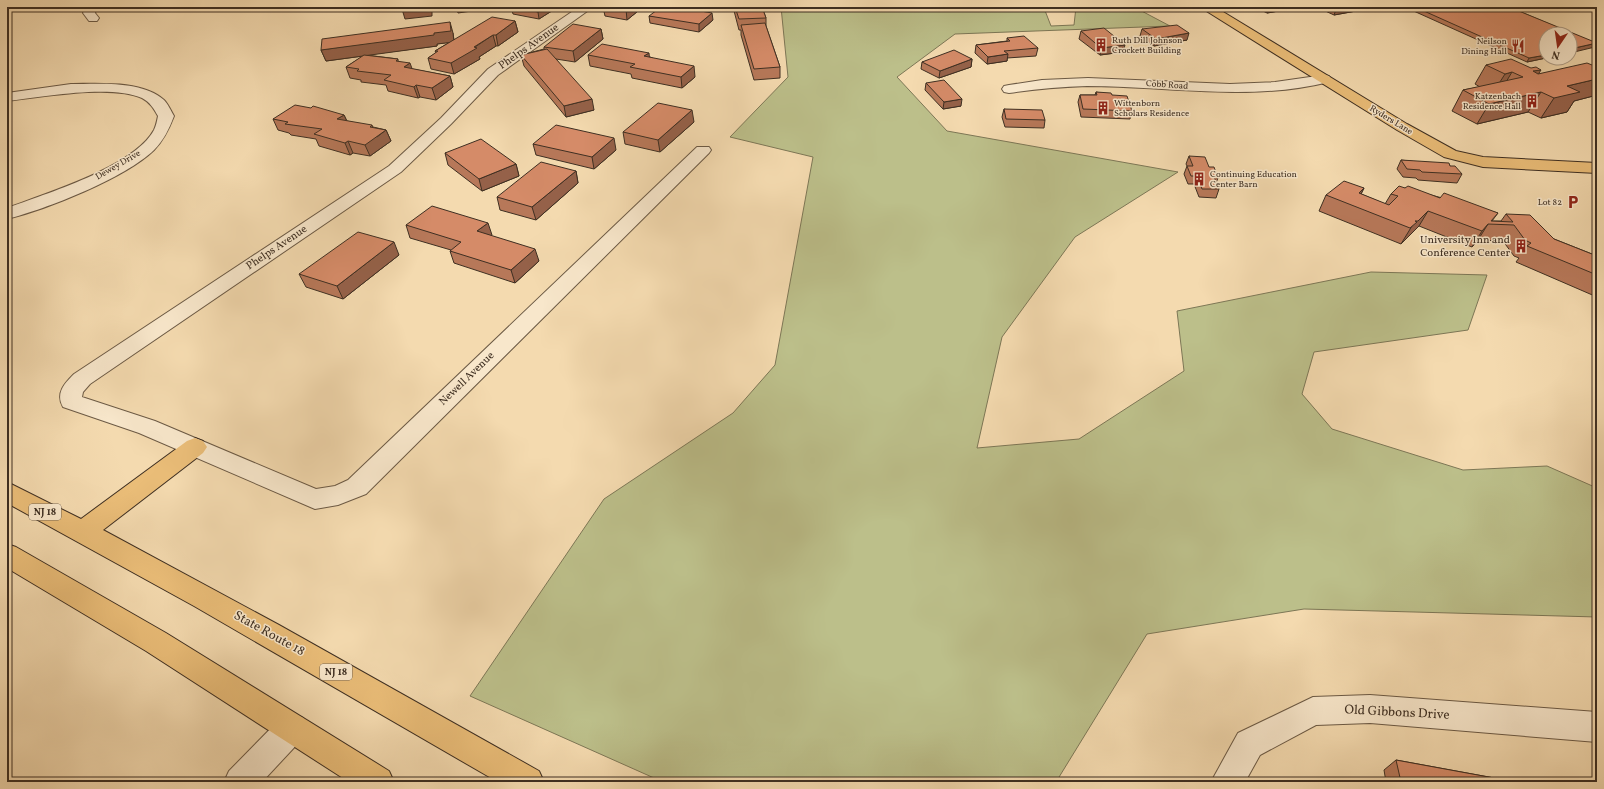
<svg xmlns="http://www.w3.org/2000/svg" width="1604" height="789" font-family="Vollkorn,serif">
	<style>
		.green { fill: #bcbf8a; stroke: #7d7756 }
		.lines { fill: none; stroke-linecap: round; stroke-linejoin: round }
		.minor-casing { stroke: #6c5a45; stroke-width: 2 }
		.major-casing { stroke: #3e2f22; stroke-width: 2 }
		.highway-casing { stroke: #3e2f22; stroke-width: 2 }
		.minor { fill: #f8e7cb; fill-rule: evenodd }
		.major { fill: #eabd78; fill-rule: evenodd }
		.highway { fill: #eabd78; fill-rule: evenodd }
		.wall { fill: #b77859; stroke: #3e2f22 }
		.shaded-wall { fill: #956149; stroke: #3e2f22 }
		.building { fill: #d58b68; stroke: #3e2f22 }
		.labels { text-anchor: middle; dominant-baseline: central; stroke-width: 3; stroke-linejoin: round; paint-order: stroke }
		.far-poi-label { font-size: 9px; fill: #3e2f22; stroke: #f8e7cb; text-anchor: start }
		.far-street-label { font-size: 9px; fill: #3e2f22; stroke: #f8e7cb }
		.shield { fill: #f8e7cb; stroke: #766655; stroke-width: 1 }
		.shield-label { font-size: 10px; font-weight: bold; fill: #3e2f22 }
		.street-label { font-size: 11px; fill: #3e2f22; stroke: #f8e7cb }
		.poi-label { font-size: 11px; fill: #3e2f22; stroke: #f8e7cb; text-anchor: end }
		.near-street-label { font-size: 13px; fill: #3e2f22; stroke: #f8e7cb }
	</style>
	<rect width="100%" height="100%" fill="#f4daaf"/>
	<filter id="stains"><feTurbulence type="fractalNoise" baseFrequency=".005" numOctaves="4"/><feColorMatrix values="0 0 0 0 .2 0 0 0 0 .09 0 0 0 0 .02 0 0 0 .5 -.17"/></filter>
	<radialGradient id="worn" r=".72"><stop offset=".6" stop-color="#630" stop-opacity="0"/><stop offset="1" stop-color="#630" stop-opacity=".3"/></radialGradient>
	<!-- green -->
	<path class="green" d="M781,7h257l6,1 7,18 23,-1 2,-18h58l36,19 -215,8 -58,43 50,54 231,41 -103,65 -73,100 -25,111 102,-9 105,-68 -7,-60 194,-39 116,3 -19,55 -154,22 -12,42 30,35 131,41 84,-4 50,22v129l-293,-8 -157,25 -91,148h-393l-193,-86 134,-197 129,-86 42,-48 38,-208 -83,-20 58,-60z"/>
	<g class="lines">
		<!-- minor casing -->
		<g class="minor-casing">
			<path id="minor" d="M85,7h12l-2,6 4,5 -2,3h-8l-6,-8z
				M579,7h14l-95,68 -47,49 -50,48 -311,212 -7,8 -1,5 3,1 70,23 161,68 19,-3 13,-6 349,-333h12l2,3 -2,3 -343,341 -28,11 -23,4 -176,-76 -76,-26c-8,-14 2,-24 11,-33l315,-208 52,-48 47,-49z
				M1324,75l5,1 2,3 -2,3c-79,20 -161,4 -242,4 -26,1 -52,3 -78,7l-5,-1 -2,-3 2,-3 5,-1 33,-5 46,-2 142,6 45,-2z
				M71,84c27,0 71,-4 93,16 4,4 7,11 10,16 -5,13 -10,24 -20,34 -29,28 -107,59 -147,69v-11c38,-14 127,-41 147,-78 2,-4 3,-9 4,-14 -4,-7 -8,-14 -16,-18 -31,-14 -101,-1 -135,3v-8z
				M1370,695l227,17v30l-227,-19 -54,2 -56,30 -15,27h-34l27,-49 75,-36z
				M292,713l11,5 4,10 -4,10 -41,44h-38l5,-11 52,-53z"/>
		</g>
		<!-- major casing -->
		<g class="major-casing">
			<path id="major" d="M1200,7h15l192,117 49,27 27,6 114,6v10l-114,-6 -39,-10 -47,-27z"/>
		</g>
		<!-- highway casing -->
		<g class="highway-casing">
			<path id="highway" d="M195,438l8,3 4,6 -4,6 -100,77 176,95 260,146 5,11h-46l-304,-176 -187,-103v-21l74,37 106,-78z
				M7,544l9,3 150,86 223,138 5,11h-45l-203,-131 -139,-83z"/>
		</g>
		<!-- minor -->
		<use href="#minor" class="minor"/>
		<!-- major -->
		<use href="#major" class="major"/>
		<!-- highway -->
		<use href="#highway" class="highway"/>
	</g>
	<!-- wall -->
	<path class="wall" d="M511,7h47l-19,12 -26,-5z
		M603,7h40l-16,13 -22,-4z
		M733,7h29l4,11v8l14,41v11l-26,2 -13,-45v-5h-2z
		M1255,7h47l-35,6z
		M1322,7h36l-2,4 -22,4 -13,-6z
		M1407,7h102l88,37 -2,3 -49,-13v24l-19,4 -120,-54z
		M649,16l64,4 -14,12 -49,-9z
		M515,21l3,11 -20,14h-2l-17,11 1,2 -26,15 -23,-5 -3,-11 8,-5 -1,-2 15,-9 -13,2v2l-71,9 32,4v2l14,8 38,7 3,11 -17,13 -16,-3 -2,1 -30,-7 -2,-6 -25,-3v-2l-11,-2 -4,-11 17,-11 -37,5 -5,-11 132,-17 1,7z
		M601,29l2,10 -28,23 -19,-3 38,51 -28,7 -42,-51 -3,-11 23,-6v-2z
		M1142,29l45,11 -33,6 -14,-10z
		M1081,31l42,21 -23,3 -21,-16z
		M1007,38l31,10 -2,8 -29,2v3l-20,3 -12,-11 1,-8 31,-4z
		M588,55l62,2 45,20 -13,11 -50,-10 -1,-4 -41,-8z
		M972,59l-1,8 -32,11 -18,-9 1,-7z
		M1486,65l53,9 58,-7v28l-23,6 -7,11 -26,6 -13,-6 -51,12 -25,-13 11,-21 17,-3 -5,-3z
		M926,83l35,23 -18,3 -18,-19z
		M1096,92l16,3 20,16 -2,8 -49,-2 -3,-15 2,-7h15z
		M1004,109l41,11 -1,8 -39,-1 -3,-10z
		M344,115l3,6 39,9 5,11 -21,15 -17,-3 -3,2 -31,-9 -3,-7 -25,-4 -2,-2 -11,-3 -5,-11z
		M694,122l-34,30 -35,-8 -2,-12z
		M533,144l83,6 -22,19 -58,-14z
		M445,153l71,11 3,12 -37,15 -34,-26z
		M1189,156l20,11 9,11 -2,5 3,6 -3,9 -17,-1 -5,-13h-6l-4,-10 3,-8 -1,-2z
		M1401,160l49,6 12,8 -5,9 -39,-3 -2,-2 -13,-1 -6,-8z
		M576,171l2,12 -42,37 -36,-10 -3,-13z
		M1364,188l-3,6 24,10 6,-10 14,-6 93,25 -6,8h9l5,-7 48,25 43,17v41l-81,-35 3,-4 -5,-2 -11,-15 -25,-1 -6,7 -53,-21 -18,18 -82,-33 7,-16z
		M406,225l86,10 -1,1 48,25 -24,22 -61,-20 -4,-12 1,-1 -41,-12z
		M399,255l-56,44 -37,-12 -7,-13z
		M1396,760l120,22h-130l-2,-12z"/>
	<!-- shaded-wall -->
	<path class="shaded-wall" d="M419,7h15v3h-2v6l-27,3 -3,-10z
		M456,7h28l1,2 -27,4z
		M546,7h12l-19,12 -1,-7z
		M629,7h14l-16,13 -1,-11z
		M1269,7h33l-35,6z
		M1337,7h21l-2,4 -22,4z
		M712,13l1,7 -14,12v-8z
		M515,21l3,11 -20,14 -2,-11z
		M450,22l3,11 1,9 -17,2v2l-111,15 -5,-11 113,-17z
		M601,29l2,10 -28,23 -2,-11z
		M1189,33l-2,7 -33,6 2,-7z
		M493,35l3,11 -17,11 1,2 -26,15 -3,-11z
		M1597,43l-2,4 -25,6v-4z
		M1125,45l-2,7 -23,3 1,-7z
		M649,53l1,11 -6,-8z
		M1008,54l-1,7 -20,3 1,-7z
		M1546,55v3l-19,4 2,-4z
		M972,59l-1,8 -32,11 1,-7z
		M410,63l4,11 -10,-7z
		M694,66l1,11 -13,11 -1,-11z
		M1541,70l-12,19 4,-18z
		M1512,72l-12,20 -7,1 12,-19z
		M450,76l3,11 -17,13 -4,-12z
		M1597,79v16l-23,6 -7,11 -26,6 13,-20 13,-12z
		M416,85l4,12 -2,1 -4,-11z
		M1541,92l-13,20 -51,12 12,-20z
		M592,99l2,11 -28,7 -2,-11z
		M962,99l-1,7 -18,3 1,-7z
		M692,110l2,12 -34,30 -2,-12z
		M344,115l5,11 -12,-7z
		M372,125l5,12 9,-7 5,11 -21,15 -5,-11 5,-18z
		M614,138l2,12 -22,19 -2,-12z
		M348,141l5,12 -3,2 -5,-12z
		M516,164l3,12 -37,15 -3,-12z
		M576,171l2,12 -42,37 -4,-13z
		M1364,188l-8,16 3,-11z
		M1428,211l-9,15 -18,18 14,-23z
		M488,223l4,12 -11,9 -4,-13z
		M1488,224l-10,16 -6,7 10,-16z
		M394,242l5,13 -56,44 -6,-13z
		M535,249l4,12 -24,22 -4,-13z"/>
	<!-- building -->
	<path class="building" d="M401,7h18l-17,2z
		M511,7h35l-8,5z
		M611,7h18l-3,2z
		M661,7h17l34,6 -13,11 -50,-8z
		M735,7h27l4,11 -27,1z
		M1415,7h94l88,36 -27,6v-15h-24v21l-17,3z
		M492,17l23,4 -19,14h-3l-19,12 3,1 -26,15 -23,-5 10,-7h-3z
		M450,22l1,9 -17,2v2l-113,15 1,-11z
		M765,23l15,44 -26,2 -13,-44z
		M573,24l28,5 -28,22 -29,-4z
		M1177,25l12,8 -33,6 -14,-10z
		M1104,28l21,17 -24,3 -20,-17z
		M1024,36l14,12 -34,3 4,3 -20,3 -12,-12 34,-4 -3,-3z
		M602,44l47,9 -5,3 50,10 -13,11 -51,-10 5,-3 -47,-9z
		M547,49l45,50 -28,7 -43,-51z
		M954,50l18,9 -32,12 -18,-9z
		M364,55l34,4 -2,2 14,2 -6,4 46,9 -18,12 -16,-3 -2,2 -30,-7 7,-5 -34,-4 2,-2 -13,-2z
		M1511,59l20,9 5,-1 5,3 -8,1 5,3 49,-11 10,4v12l-30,7 13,6 -26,6 -13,-6 -52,12 -26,-14 60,-13 -11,-5 -7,2 -19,-9z
		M944,80l18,19 -18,3 -18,-19z
		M1096,92l15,1 1,2 15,1 5,15 -49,-2 -3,-14h17z
		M658,103l34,7 -34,30 -35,-8z
		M295,105l16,3 2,-2 31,9 -7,4 35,6 -2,2 16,3 -21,15 -17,-4 -3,2 -31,-9 8,-5 -37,-5 3,-2 -15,-3z
		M1004,109l38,1 3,10 -39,-1z
		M556,125l58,13 -22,19 -59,-13z
		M481,139l35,25 -37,15 -34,-26z
		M1189,156l16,1 4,10h5l4,11 -4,-1 5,12h-17l-5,-13h-6l-4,-10h6z
		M1401,160l48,3 1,3h5l7,8 -40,-2 -2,-2 -13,-1z
		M541,162l35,9 -44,36 -35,-10z
		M1344,181l20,7 -5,5 30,12 9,-9 -7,-2 8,-8 6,2 3,-2 32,12 4,-5 54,20 -7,8 22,1 -7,-8 24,1 24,24 43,17v19l-70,-29 4,-3 -6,-3 -11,-15 -26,-1 -6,7 -54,-20 -10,10h-3l2,1 -7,6 -84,-33z
		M432,206l56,17 -11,8 58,18 -24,21 -61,-19 11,-9 -55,-17z
		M358,232l36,10 -57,44 -38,-12z
		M1396,760l120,22h-115z"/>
	<!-- icons -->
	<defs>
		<g id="building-bare" transform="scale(1.08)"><path d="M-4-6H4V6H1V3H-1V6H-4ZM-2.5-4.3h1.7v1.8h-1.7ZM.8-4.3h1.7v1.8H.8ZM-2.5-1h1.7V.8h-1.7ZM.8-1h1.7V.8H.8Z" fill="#8f2418" stroke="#f8e7cb" stroke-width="2.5" paint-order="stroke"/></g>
		<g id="restaurant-bare" transform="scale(1.08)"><path d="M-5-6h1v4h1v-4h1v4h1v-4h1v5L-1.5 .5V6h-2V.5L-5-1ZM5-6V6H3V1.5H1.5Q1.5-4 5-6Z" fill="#8f2418" stroke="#f8e7cb" stroke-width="2.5" paint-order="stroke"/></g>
		<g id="parking-bare" transform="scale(1.08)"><path d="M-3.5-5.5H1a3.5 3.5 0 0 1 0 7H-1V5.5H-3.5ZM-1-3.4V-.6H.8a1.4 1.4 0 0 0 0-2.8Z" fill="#8f2418" stroke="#f8e7cb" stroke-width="2.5" paint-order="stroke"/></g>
	</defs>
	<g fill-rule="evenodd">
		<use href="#building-bare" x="1101" y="45"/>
		<use href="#restaurant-bare" x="1518" y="46"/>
		<use href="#building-bare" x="1532" y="101"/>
		<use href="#building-bare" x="1103" y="108"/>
		<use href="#building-bare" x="1199" y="179"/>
		<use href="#parking-bare" x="1573" y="202"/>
		<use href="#building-bare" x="1521" y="246"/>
	</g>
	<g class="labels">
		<!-- far-poi labels -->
		<g class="far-poi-label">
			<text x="1112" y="40">Ruth Dill Johnson<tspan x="1112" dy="10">Crockett Building</tspan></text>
			<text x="1507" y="41" text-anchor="end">Neilson<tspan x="1507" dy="10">Dining Hall</tspan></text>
			<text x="1521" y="96" text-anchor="end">Katzenbach<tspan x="1521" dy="10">Residence Hall</tspan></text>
			<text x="1114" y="103">Wittenborn<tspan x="1114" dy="10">Scholars Residence</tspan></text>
			<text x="1210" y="174">Continuing Education<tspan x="1210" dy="10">Center Barn</tspan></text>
			<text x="1562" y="202" text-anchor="end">Lot 82</text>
		</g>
		<!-- far-street labels -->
		<g class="far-street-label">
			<text transform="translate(1167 85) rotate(4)">Cobb Road</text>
			<text transform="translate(1391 120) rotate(31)">Ryders Lane</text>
			<text transform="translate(118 165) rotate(-30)">Dewey Drive</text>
		</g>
		<!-- shield labels -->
		<g class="shield">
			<rect x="29" y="504" width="32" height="16" rx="3"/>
			<rect x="320" y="664" width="32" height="16" rx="3"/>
		</g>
		<g class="shield-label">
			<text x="45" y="512">NJ 18</text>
			<text x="336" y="672">NJ 18</text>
		</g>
		<!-- street labels -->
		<g class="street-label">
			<text transform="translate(529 47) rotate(-35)">Phelps Avenue</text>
			<text transform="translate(277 248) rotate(-34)">Phelps Avenue</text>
			<text transform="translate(467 379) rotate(-44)">Newell Avenue</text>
		</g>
		<!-- poi labels -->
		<g class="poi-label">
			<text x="1510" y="240">University Inn and<tspan x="1510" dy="13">Conference Center</tspan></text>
		</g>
		<!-- near-street labels -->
		<g class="near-street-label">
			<text transform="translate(269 634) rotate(29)">State Route 18</text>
			<text transform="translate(1397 713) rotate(3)">Old Gibbons Drive</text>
		</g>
	</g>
	<!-- margin -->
	<rect width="1604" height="789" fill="none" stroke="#f4daaf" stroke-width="24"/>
	<rect x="8" y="8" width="1588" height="773" fill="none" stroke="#3e2f22" stroke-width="2"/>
	<rect x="12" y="12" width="1580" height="765" fill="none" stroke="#3e2f22"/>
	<!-- north arrow -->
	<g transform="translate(1558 46) rotate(193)"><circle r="19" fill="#f8e7cb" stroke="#ae9d87"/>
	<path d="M0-3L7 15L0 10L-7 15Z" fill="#8f2418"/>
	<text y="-6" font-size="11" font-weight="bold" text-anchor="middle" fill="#3e2f22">N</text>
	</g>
	<rect width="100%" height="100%" filter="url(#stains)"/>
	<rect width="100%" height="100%" fill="url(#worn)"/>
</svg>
